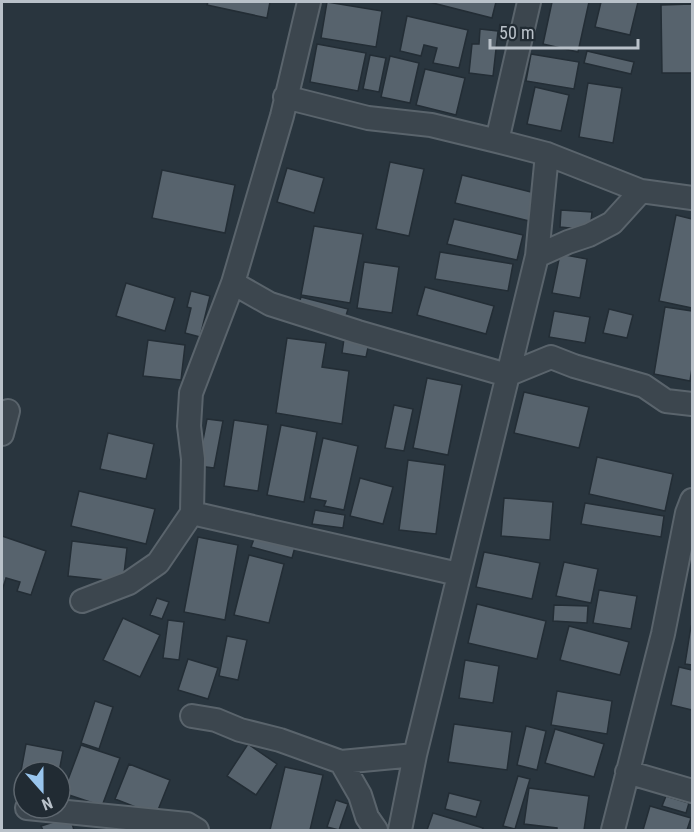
<svg xmlns="http://www.w3.org/2000/svg" width="694" height="832" font-family="'Roboto Condensed',sans-serif">
	<style>
		.building { fill: #57636d; stroke: #232d35; stroke-width: 1.5 }
		.lines { fill: none; stroke-linecap: round; stroke-linejoin: round }
		.street-casing { stroke: #5a646c; stroke-width: 26 }
		.street { stroke: #3c464e; stroke-width: 22 }
	</style>
	<rect width="100%" height="100%" fill="#29353e"/>
	<!-- building -->
	<path class="building" d="M208,2h62l-3,16 -60,-13z
		M327,2l55,9 -6,36 -55,-9z
		M429,2h67l-4,16z
		M552,2h37l-11,50 -35,-8z
		M601,2h37l-8,33 -35,-8z
		M692,4v69h-30l-1,-68z
		M407,16l61,14 -9,38 -26,-5 4,-15 -13,-3 -3,11 -21,-5z
		M480,29l18,2 -5,45 -24,-3 3,-29h7z
		M317,44l49,9 -8,38 -48,-9z
		M587,51l47,11 -3,12 -47,-11z
		M531,54l48,8 -5,27 -48,-8z
		M370,55l16,3 -7,34 -16,-3z
		M390,56l29,7 -9,40 -29,-6z
		M425,69l40,9 -9,37 -40,-10z
		M588,83l34,5 -9,55 -34,-6z
		M535,87l34,8 -8,36 -34,-7z
		M390,162l34,7 -15,67 -33,-7z
		M287,168l37,10 -10,35 -37,-11z
		M162,170l73,15 -10,48 -73,-15z
		M462,175l73,18 -6,28 -74,-18z
		M561,210l31,2 -2,18 -30,-3z
		M676,215l16,4v89l-33,-7z
		M454,219l69,16 -6,25 -70,-16z
		M314,226l49,8 -13,69 -49,-8z
		M440,252l73,12 -5,27 -73,-12z
		M560,254l27,5 -7,39 -28,-5z
		M364,262l35,5 -7,46 -35,-5z
		M126,283l49,15 -10,33 -49,-15z
		M425,287l69,19 -8,28 -69,-19z
		M191,291l19,5 -10,41 -15,-4 6,-25 -4,-1z
		M301,297l47,12 -3,10 -47,-12z
		M665,307l27,4v57l-2,13 -36,-7z
		M609,309l24,6 -6,23 -24,-5z
		M554,311l36,6 -5,26 -36,-6z
		M287,338l39,5 -4,24 27,4 -7,53 -66,-11z
		M344,339l25,4 -3,14 -24,-4z
		M148,340l37,5 -4,35 -38,-4z
		M427,378l35,7 -14,70 -35,-7z
		M524,392l65,15 -10,41 -65,-15z
		M394,405l19,4 -9,42 -19,-3z
		M207,419l16,2 -9,47 -16,-2z
		M234,420l34,5 -10,66 -34,-5z
		M281,425l36,7 -13,70 -37,-7z
		M108,433l46,11 -8,35 -46,-10z
		M323,438l35,8 -14,64 -20,-4 2,-5 -16,-3z
		M597,457l76,17 -8,37 -76,-17z
		M408,460l37,5 -9,69 -37,-4z
		M360,478l33,9 -10,37 -33,-8z
		M79,491l76,18 -9,35 -75,-18z
		M504,498l49,4 -3,38 -49,-4z
		M585,503l79,13 -3,21 -80,-13z
		M315,510l30,5 -2,13 -31,-4z
		M2,536l44,15 -15,44 -14,-4 3,-9 -14,-4 -4,13z
		M255,536l40,11 -3,11 -41,-11z
		M198,537l40,8 -13,75 -41,-8z
		M72,541l55,7 -4,34 -55,-6z
		M484,552l56,11 -8,36 -56,-12z
		M249,555l35,9 -15,59 -35,-8z
		M564,562l34,7 -7,34 -35,-7z
		M599,590l38,6 -6,33 -38,-6z
		M157,598l12,4 -7,17 -12,-4z
		M477,604l69,17 -9,38 -69,-16z
		M554,605l34,1 -1,17 -34,-2z
		M123,618l37,17 -20,42 -37,-17z
		M168,620l16,2 -5,38 -16,-2z
		M569,626l60,16 -9,33 -60,-15z
		M691,626h1v39l-7,-1z
		M227,636l20,4 -9,40 -19,-4z
		M188,659l30,9 -10,31 -30,-9z
		M465,660l34,6 -6,37 -34,-5z
		M679,667l13,3v40l-21,-5z
		M557,691l55,10 -5,33 -56,-9z
		M95,701l18,6 -14,42 -18,-6z
		M454,724l58,8 -5,38 -59,-8z
		M526,726l20,5 -9,39 -20,-5z
		M555,729l49,15 -10,33 -49,-14z
		M26,744l37,7 -4,21h-35v11l-5,-1z
		M248,744l29,20 -21,31 -29,-19z
		M81,745l39,13 -18,48 -39,-13z
		M129,764l41,16 -14,35 -41,-16z
		M285,767l38,8 -13,55h-40z
		M518,776l12,3 -15,50 -12,-3z
		M529,788l60,8 -5,34h-27v-2l-33,-4z
		M449,793l32,8 -5,16 -31,-8z
		M666,796l23,7 -3,10 -24,-7z
		M336,800l12,4 -9,26 -12,-3z
		M650,806l41,12 -4,12h-44z
		M433,813l50,15 -1,2h-55z
		M70,817l4,13h-31l-2,-4z"/>
	<g class="lines">
		<!-- street casing -->
		<g class="street-casing">
			<path id="street" d="M285,97l83,21 63,7 66,16 50,13 94,37 51,7
				M497,141l32,-139
				M537,256l31,-14 21,-7 23,-12 29,-32
				M233,283l37,21 88,28 149,43 44,-18 23,9 70,20 22,15 26,3
				M2,434l6,-23
				M192,513l266,61
				M82,601l47,-18 29,-20 34,-50 1,-54 -4,-33 2,-33 42,-110 49,-167 27,-114
				M192,716l24,4 24,10 40,10 61,22 74,-7
				M341,762l19,33 7,22 9,13
				M627,772l65,19
				M27,808l160,16 10,6
				M400,830l15,-75 122,-499 10,-102
				M613,830l50,-196 24,-121 5,-13"/>
		</g>
		<!-- street -->
		<use href="#street" class="street"/>
	</g>
	<!-- border -->
	<rect width="694" height="832" fill="none" stroke="#b9c1c9" stroke-width="6"/>
	<!-- north arrow -->
	<g transform="translate(42 790) rotate(159)"><circle r="28" fill="#212b33" stroke="#5e676f" stroke-width="1.5"/>
	<path d="M0-4.5L10 22L0 15L-10 22Z" fill="#99c5ed"/>
	<text y="-9" font-size="16" font-weight="bold" text-anchor="middle" fill="#b9c1c9">N</text>
	</g>
	<!-- scale -->
	<path d="M490 39v9h148v-9" fill="none" stroke="#b9c1c9" stroke-width="3"/>
	<text x="499" y="39" font-size="18" fill="#b9c1c9" stroke="#212b33" stroke-width="4.5" paint-order="stroke">50 m</text>
</svg>
